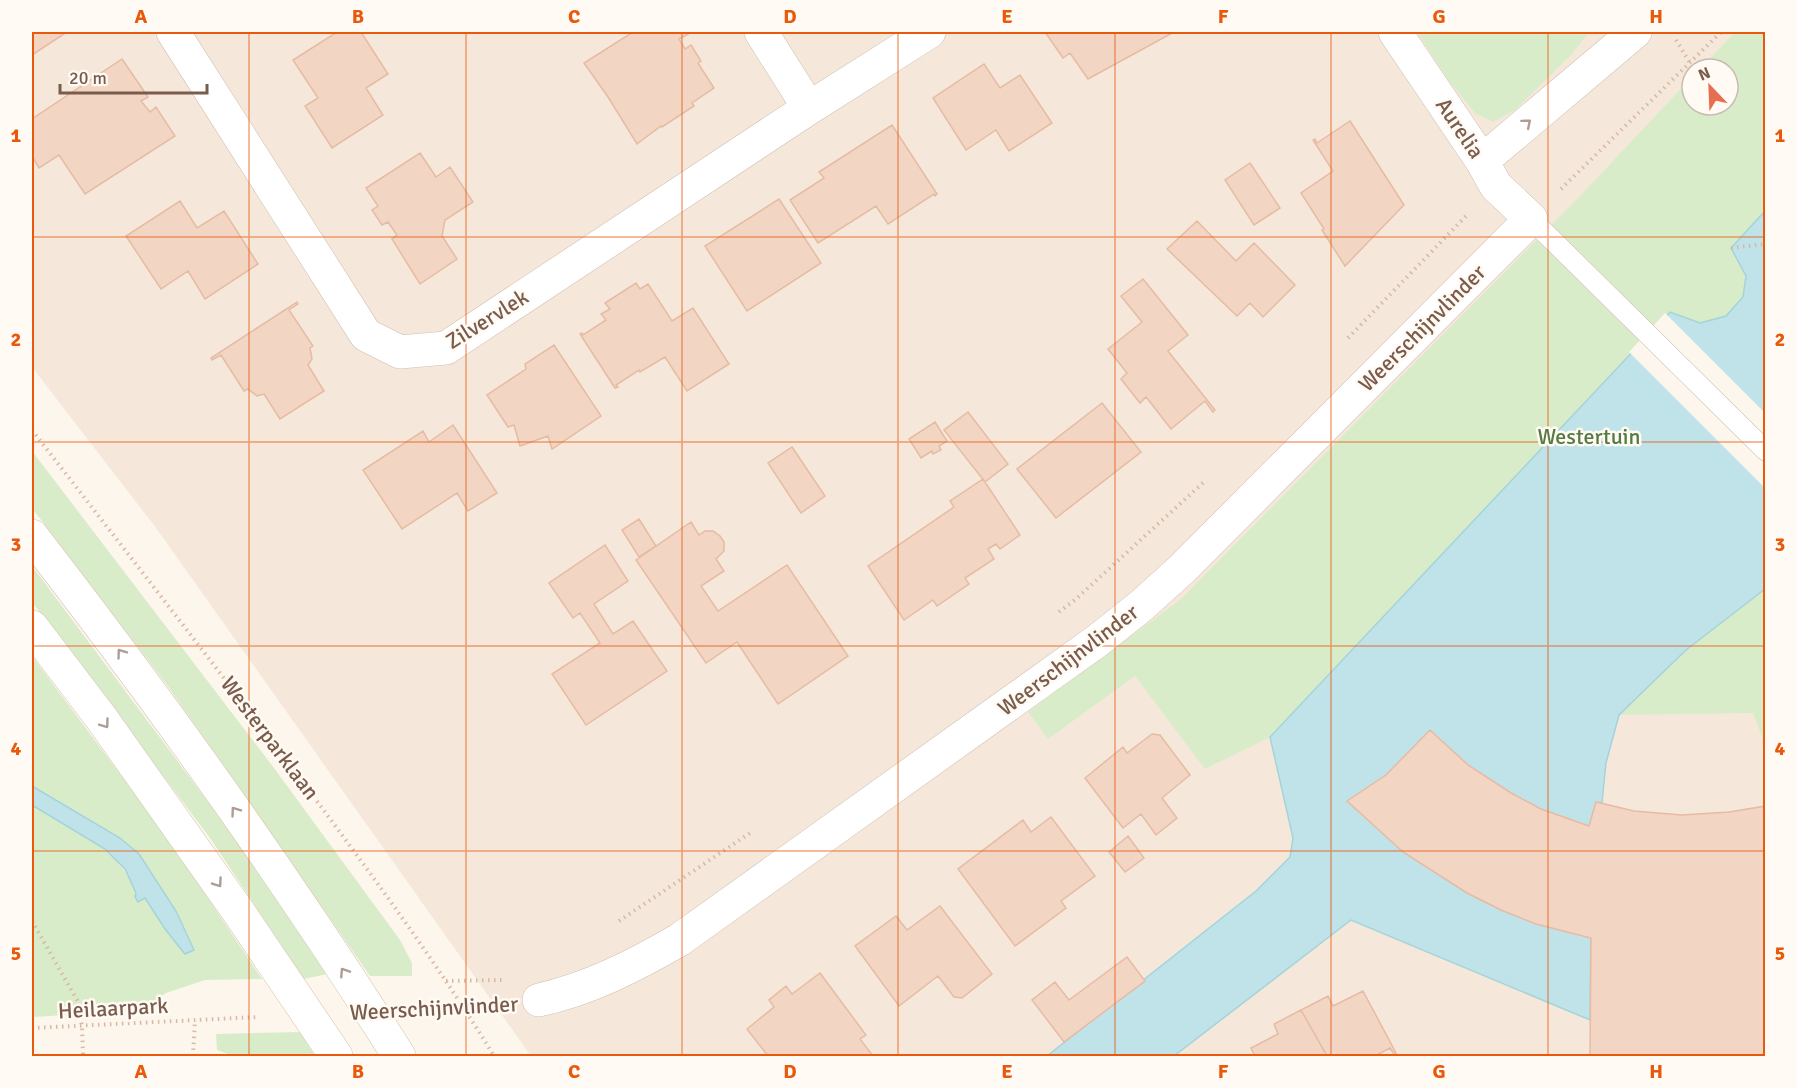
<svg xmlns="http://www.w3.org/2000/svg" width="1797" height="1088" font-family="Signika,sans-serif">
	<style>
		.residential { fill: #f5e8da; fill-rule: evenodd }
		.green { fill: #d8ecc9 }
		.water { fill: #bfe3e8; stroke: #a5d3da; stroke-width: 1.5 }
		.pier { fill: #fdf6ec }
		.building { fill: #f3d5c3; stroke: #e6bba3; stroke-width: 1.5 }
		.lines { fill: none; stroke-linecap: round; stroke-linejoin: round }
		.lane-casing { stroke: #d1beb0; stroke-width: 21 }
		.street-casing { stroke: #d1beb0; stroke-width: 34 }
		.secondary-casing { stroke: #d6c0b0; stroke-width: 34 }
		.path { stroke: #d9b8a5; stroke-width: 4; stroke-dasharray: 1.5 4.5; stroke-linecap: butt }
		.lane { stroke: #fff; stroke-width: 20 }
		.street { stroke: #fff; stroke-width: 33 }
		.secondary { stroke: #fff; stroke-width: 33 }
		.oneway { stroke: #af9d94 }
		.grid { fill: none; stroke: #e8590c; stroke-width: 1.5; stroke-opacity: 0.55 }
		.labels { text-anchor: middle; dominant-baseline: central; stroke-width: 5; stroke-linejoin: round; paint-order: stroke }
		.street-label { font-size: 22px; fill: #7a5c4d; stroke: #fffaf3 }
		.park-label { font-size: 22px; fill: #537a41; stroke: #fffaf3 }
		.neatline { fill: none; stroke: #e8590c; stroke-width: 2 }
		.grid-label { font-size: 20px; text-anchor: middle; font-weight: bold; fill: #e8590c }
	</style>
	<rect width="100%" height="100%" fill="#fdf6ec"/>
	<!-- residential -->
	<path class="residential" d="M32,32h1733v1024h-1234l-375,-528 -124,-161zM1692,69h36v36h-36z"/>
	<!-- green -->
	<path class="green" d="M1417,32h172l-18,23 -56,55 -22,12 -18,-9 -26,-32z
		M1735,32h30v713l-12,-32 -134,2 -169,-168 -180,190 -65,32 -70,-93 -87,63 -20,-27 152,-112 401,-405 111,-118v28h36v-36h-28z
		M32,451l242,317 126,172 12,23v13h-42l-203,-291 -135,-177z
		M32,566l197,264 98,144 -23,5 -94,-141 -178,-236z
		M32,656l138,185 92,138 -57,1 -39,13 -27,18 -107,6v-212c41,25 95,45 107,97l6,-4 20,31 20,25 9,-4 -18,-39 -37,-57 -19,-16 -88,-52z
		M300,1032l15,24h-82l-16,-6 -1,-16z"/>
	<!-- water -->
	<path class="water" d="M1765,211v378l-79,61 -67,65 -13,48 -4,39 -11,135 -1,83 -239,-100 -177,136h-127l209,-165 34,-34 3,-19 -23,-101 400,-425 30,11 26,-7 17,-19 3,-21 -15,-28z
		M32,786l88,52 19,16 37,57 18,39 -9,4 -20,-25 -20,-31 -7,4 -3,-5 1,-4 -11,-24 -20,-20 -73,-44z"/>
	<!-- pier -->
	<path class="pier" d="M1665,313l100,100v75l-136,-136z"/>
	<!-- building -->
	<path class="building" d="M32,32h35l-35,23z
		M337,32h24l27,42 -22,14 17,27 -51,33 -27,-42 13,-8 -25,-38z
		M633,32h53l2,2 -9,5 6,10 6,-4 10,16 -3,2 16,25 -22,15 2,3 -32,21 -1,-1 -24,18 -29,-47 -24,-34z
		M1045,32h129l-86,47 -18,-26 -7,5z
		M122,59l26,38 -7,4 9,11 6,-5 19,29 -90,58 -26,-39 -20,13 -7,-12v-37z
		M984,64l16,24 20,-13 32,48 -43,28 -13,-21 -30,20 -33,-52z
		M1350,121l54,84 -59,61 -23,-36 2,-1 -23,-36 32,-22 -20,-31 2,-1 2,4z
		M892,125l45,69 -2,2 -1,-2 -46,30 -12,-18 -58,37 -28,-43 34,-22 -5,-6z
		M420,153l16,24 14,-10 23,35 -28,18 -3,16 15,23 -37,25 -28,-45 5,-4 -9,-13 -6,3 -10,-15 6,-4 -12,-18z
		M1250,163l30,45 -26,17 -29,-45z
		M779,199l42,64 -74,48 -42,-65z
		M180,201l17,27 27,-17 34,53 -53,35 -17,-28 -27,18 -35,-53z
		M1197,221l39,40 18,-18 41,42 -32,32 -13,-14 -13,13 -70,-67z
		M1143,279l45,56 -20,16 47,59 -2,2 -8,-11 -34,28 -25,-32 -6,6 -19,-24 6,-6 -19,-24 34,-27 -21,-26z
		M636,283l4,6 8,-5 24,37 21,-13 36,56 -42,27 -22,-34 -25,15 -1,-2 -23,15 2,2 -3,1 -35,-54 2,-1 1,2 23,-15 -5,-6 9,-5 -5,-6z
		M297,302l1,2 -9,6 24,36 -3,2 2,11 -4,6 16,26 -44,28 -16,-25 -7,2 -9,-7 -4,2 -23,-36 -9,5 -1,-2z
		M554,345l47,71 -49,33 -4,-13 -28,10 -6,-21 -6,2 -21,-32 39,-26 -1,-5z
		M1102,403l39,49 -85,66 -39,-49z
		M968,412l40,52 -23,18 -41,-52z
		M935,422l12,19 -8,5 2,4 -8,4 -1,-3 -11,7 -12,-19z
		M453,425l44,68 -29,18 -11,-18 -55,36 -39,-59 60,-39 6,11z
		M792,447l33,49 -24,17 -33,-50z
		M983,479l37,56 -20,14 -4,-5 -8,5 6,10 -29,19 4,6 -32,22 -4,-6 -29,20 -36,-54 86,-59 -4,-6z
		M639,519l17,27 -17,11 -17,-27z
		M691,522l8,13 6,-4h8l7,5 4,6v9l-8,8 8,12 -23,15 17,25 69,-46 61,91 -70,48 -41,-62 -31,21 -70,-103z
		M605,545l23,36 -34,23 19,30 20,-13 34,50 -81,54 -34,-51 48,-31 -20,-30 -7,5 -24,-35z
		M1430,730l38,35 43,28 30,16 48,17 7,-24 38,9 48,4 47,-3 37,-6v250h-176l1,-118 -55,-14 -35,-14 -34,-17 -64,-41 -56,-51 39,-26z
		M1152,734l8,1 30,40 -28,23 15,20 -21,17 -15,-21 -18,14 -38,-50 38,-31 4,6z
		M1051,817l44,59 -34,25 5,7 -51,38 -57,-77 65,-49 8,12z
		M1128,836l16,22 -19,14 -16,-20z
		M940,906l52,68 -30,24 -8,-1 -16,-21 -39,30 -44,-60 41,-30 11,14z
		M1127,957l18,24 -81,61 -32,-42 23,-18 14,18z
		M820,973l46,62 -6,4 13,17h-105l-21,-27 27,-22 -5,-7 17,-14 6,8z
		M1363,991l33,62 -2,1 -4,-6 -15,8h-48l-26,-46 27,-14 5,10z
		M1301,1010l26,46h-72l-4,-8 27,-14 -4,-10z"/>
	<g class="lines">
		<!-- lane casing -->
		<g class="lane-casing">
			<path id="lane" d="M1531,219l235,232"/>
		</g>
		<!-- street casing -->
		<g class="street-casing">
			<path id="street" d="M173,32l193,303 34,17 46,-4 363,-240 120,-76
				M761,32l48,76
				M1482,161l153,-129
				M539,1000c50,-11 95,-34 140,-60l418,-299 44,-35 41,-37 349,-350 -35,-33 -14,-25 -87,-129"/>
		</g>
		<!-- secondary casing -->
		<g class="secondary-casing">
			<path id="secondary" d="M32,536c130,168 254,341 367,520
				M32,627l70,92 138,195 96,142"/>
		</g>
		<!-- path -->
		<path class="path" d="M1676,40l14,23
			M1561,189l160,-157
			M1731,248l35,-4
			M1348,338l118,-122
			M32,430c95,123 191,245 284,370 62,83 124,168 178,256
			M1059,612l17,-13 129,-118
			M32,921l45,79 5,26 1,30
			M619,921l131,-88
			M446,981l56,-1
			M422,1011l76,-5
			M32,1028l226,-11
			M193,1056l2,-36"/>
		<!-- lane -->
		<use href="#lane" class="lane"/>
		<!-- street -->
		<use href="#street" class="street"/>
		<!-- secondary -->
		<use href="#secondary" class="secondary"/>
	</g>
	<!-- one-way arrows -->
	<defs><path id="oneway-chevron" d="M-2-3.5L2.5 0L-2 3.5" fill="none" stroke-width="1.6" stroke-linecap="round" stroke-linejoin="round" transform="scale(1.5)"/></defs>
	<g class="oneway">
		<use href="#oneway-chevron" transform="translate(1527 123) rotate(-40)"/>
		<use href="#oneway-chevron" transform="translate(121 653) rotate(-126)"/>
		<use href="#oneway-chevron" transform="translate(105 724) rotate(54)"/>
		<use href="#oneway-chevron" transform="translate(235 811) rotate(-126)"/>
		<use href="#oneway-chevron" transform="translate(218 883) rotate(55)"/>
		<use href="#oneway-chevron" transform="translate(344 972) rotate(-123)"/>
	</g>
	<!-- grid -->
	<path class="grid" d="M249,32v1024M466,32v1024M682,32v1024M898,32v1024M1115,32v1024M1331,32v1024M1548,32v1024M32,237h1734M32,442h1734M32,646h1734M32,851h1734"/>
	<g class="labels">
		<!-- street labels -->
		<g class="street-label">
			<text transform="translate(1460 128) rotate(56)">Aurelia</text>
			<text transform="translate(487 319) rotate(-32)">Zilvervlek</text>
			<text transform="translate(1422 328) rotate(-45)">Weerschijnvlinder</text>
			<text transform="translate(1068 660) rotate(-37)">Weerschijnvlinder</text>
			<text transform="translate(270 738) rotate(53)">Westerparklaan</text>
			<text transform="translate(113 1008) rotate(-3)">Heilaarpark</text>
			<text transform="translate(434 1008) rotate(-3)">Weerschijnvlinder</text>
		</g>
		<!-- park labels -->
		<g class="park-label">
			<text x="1589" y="436">Westertuin</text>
		</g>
	</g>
	<!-- border -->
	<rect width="1797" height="1088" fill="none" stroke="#fffaf3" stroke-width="66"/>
	<!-- north arrow -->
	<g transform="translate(1710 87) rotate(337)"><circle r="28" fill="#fffaf3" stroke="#cabbb1" stroke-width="1.5"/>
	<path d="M0-4.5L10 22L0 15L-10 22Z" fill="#e76f51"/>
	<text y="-9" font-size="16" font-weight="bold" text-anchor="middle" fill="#7a5c4d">N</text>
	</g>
	<!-- scale -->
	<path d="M60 84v9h147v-9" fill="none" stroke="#7a5c4d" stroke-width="3"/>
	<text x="69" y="84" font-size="18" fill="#7a5c4d" stroke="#fffaf3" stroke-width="4.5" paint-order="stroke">20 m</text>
	<rect x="33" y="33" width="1731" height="1022" class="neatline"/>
	<g class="grid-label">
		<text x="141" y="23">A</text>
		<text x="358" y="23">B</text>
		<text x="574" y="23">C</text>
		<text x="790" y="23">D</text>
		<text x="1007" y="23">E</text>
		<text x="1223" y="23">F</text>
		<text x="1439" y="23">G</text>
		<text x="1656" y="23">H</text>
		<text x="16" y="142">1</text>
		<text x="1780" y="142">1</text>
		<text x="16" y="346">2</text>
		<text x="1780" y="346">2</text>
		<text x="16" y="551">3</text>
		<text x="1780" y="551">3</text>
		<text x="16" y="755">4</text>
		<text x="1780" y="755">4</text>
		<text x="16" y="960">5</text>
		<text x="1780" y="960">5</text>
		<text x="141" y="1078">A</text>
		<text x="358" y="1078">B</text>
		<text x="574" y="1078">C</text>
		<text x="790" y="1078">D</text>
		<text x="1007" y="1078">E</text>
		<text x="1223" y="1078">F</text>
		<text x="1439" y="1078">G</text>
		<text x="1656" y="1078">H</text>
	</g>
</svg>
